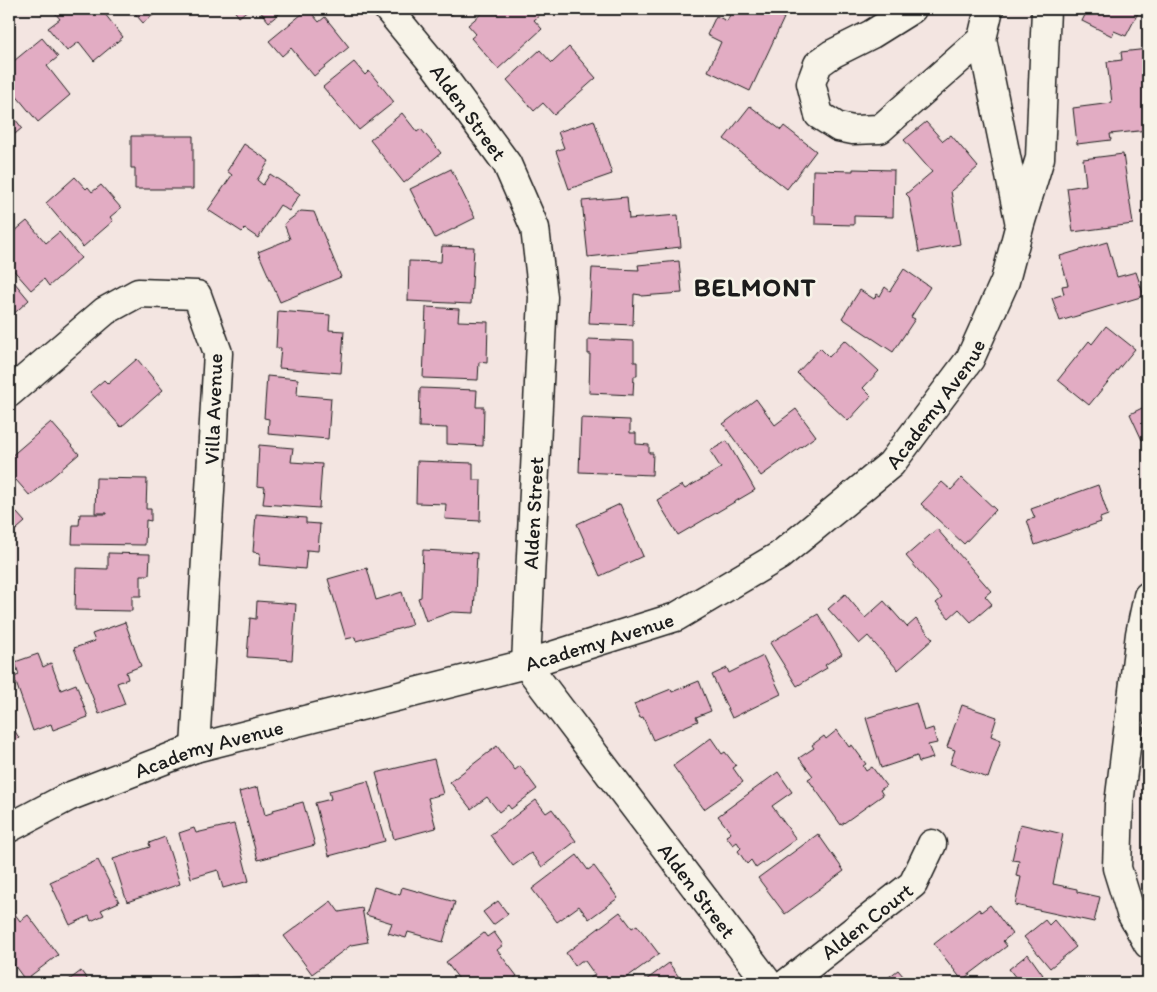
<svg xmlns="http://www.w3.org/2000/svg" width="1157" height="992" font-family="Itim,sans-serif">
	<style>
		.building { fill: #e2acc3; stroke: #1c1c1c }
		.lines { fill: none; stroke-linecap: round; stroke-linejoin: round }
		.street-casing { stroke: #1c1c1c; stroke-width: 31 }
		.street { stroke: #f7f3e8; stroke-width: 28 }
		.labels { text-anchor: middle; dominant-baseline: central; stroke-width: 5; stroke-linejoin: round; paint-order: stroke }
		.street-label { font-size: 21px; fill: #1c1c1c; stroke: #f7f3e8 }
		.district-label { font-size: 26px; font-weight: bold; letter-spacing: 1px; fill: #1c1c1c; stroke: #f7f3e8 }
	</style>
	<rect width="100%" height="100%" fill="#f3e5e1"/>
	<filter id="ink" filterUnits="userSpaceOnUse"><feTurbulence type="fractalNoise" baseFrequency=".02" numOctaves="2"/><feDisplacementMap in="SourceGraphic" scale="10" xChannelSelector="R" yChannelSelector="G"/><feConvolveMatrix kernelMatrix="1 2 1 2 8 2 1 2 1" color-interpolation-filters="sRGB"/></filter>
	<g filter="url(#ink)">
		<!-- building -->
		<path class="building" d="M60,9h41l22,28 -29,24 -15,-19 -12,9 -19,-23 12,-9 -5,-6z
			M131,9h30l-18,14z
			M233,9h16l-10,8z
			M258,9h27l-16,13z
			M308,9l11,13 6,-5 24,30 -35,29 -23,-28 -9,8 -13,-15z
			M446,9h13l-8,6z
			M487,9h48l5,6 -6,5 8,9 -44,40 -27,-31 5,-4 -8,-9z
			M733,9h31l20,9 -34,73 -42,-20 13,-29 -14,-7 9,-19 11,5z
			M1088,9h52l-14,27 -12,-5 -2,5 -30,-15z
			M42,38l16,19 -11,9 23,29 -32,27 -29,-35v-22z
			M569,47l27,31 -42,37 -11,-12 -9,8 -27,-31 33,-30 12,13z
			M1148,49v81l-38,4 1,6 -34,4 -4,-36 39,-5 -5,-41 15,-2 -1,-8z
			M354,62l11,13 4,-4 25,31 -35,28 -36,-43z
			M750,106l31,24 3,-4 32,25 -29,38 -63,-50z
			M9,111l13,17 -13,11z
			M402,113l15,19 4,-3 20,24 -37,30 -34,-43z
			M594,120l18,54 -43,15 -13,-38 8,-3 -6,-16z
			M926,122l17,19 8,-6 27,32 -27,24 9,53 -41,8 -10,-55 -3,-3 26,-22 -28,-32z
			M131,136h62v53h-58v-21h-4z
			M244,144l25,17 -12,19 6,5 7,-11 30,20 -11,17 -9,-6 -22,33 -13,-9 -3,3 -34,-22 24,-35 -5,-4z
			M1123,154l10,70 -60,8 -6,-44 19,-3 -3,-26z
			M451,169l24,49 -40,20 -25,-49z
			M853,169l41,1 -1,47 -39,-1v9l-39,-1v-9h-3l1,-45 40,1z
			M75,177l11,12 2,-2 4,5 9,-7 20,23 -11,9 3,4 -30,26 -37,-44z
			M627,197l2,22 49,-4 3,32 -93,10 -6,-56z
			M301,211l13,1 27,65 -61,25 -22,-50 32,-13 -6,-15z
			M27,221l19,22 13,-11 22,26 -32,28 -5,-7 -13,11 -22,-25v-29z
			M1107,242l10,35 19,-5 8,24 -84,25 -8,-23 12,-4 -2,-8 6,-1 -8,-29z
			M442,246l32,1 -3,57 -63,-3 1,-40 32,1z
			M679,261l3,32 -41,3v-1l-7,-1 -1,31 -44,-2 3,-55 47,2 -1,-5z
			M904,269l26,18 -19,30 4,2 -22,33 -51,-34 18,-28 14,9 3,-5 3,2 5,-9 5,4z
			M9,276l20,24 -20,18z
			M426,307l33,2 -1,12 30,1 -1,41 -8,-1 -1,18 -55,-2z
			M278,311l52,4 -1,15 15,1 -3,42 -62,-5 2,-20h-5z
			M1106,326l29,23 -46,56 -31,-25 31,-39 3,3z
			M588,339l46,2v21h3v14h-3l-1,19 -44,-2 1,-39h-2z
			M845,340l34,31 -16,17 8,8 -23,25 -51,-48 23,-25 9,9z
			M137,359l26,31 -42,37 -31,-35 14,-12 4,4z
			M267,376l31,3 -1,16 34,3 -3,41 -60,-5 1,-15 -5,-1z
			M420,388l57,2 -1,17h8l-1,39 -36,-2v-16l-28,-1z
			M756,399l19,26 21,-16 20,27 -55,40 -38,-52z
			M1148,405v32l-6,3 -12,-26z
			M581,418l49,2v13h6v11l13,1v8h4l-1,22 -73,-3z
			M51,422l28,32 -49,42 -21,-24v-14z
			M727,441l28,49 -77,45 -21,-35 25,-15 3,4 36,-21 -11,-17z
			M259,445l34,3 -2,14 31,2 -3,44 -56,-4 2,-17 -8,-1z
			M417,461l56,2v17h8l-1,41 -35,-2 1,-15 -30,-1z
			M96,478l51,1 -1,30h5v12l-5,-1 -1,25 -73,-1 1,-19h6l1,-11h27v-1h-12z
			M962,478l34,32 -32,34 -43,-40 21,-22 9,8z
			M1098,485l10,30 -8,3 1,4 -66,23 -8,-25 8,-2 -4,-9z
			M9,504l16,18 -16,14z
			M620,504l23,52 -43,20 -23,-52z
			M256,514l50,4v5l14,1 -2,27 -11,-1 -2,19 -46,-4 1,-12 -7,-1z
			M937,529l54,62 -6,5 7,8 -21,18 -12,-13 -10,9 -13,-15 6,-5 -36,-42z
			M423,550l54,3 -3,60 -22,-1 -26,9 -8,-23 3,-1z
			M108,553l42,1 -1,21h-8v21h-9v15l-57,-1 1,-42 32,1z
			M367,568l9,32 26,-8 10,33 -56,16 -1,-4 -9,2 -18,-60z
			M845,594l20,24 19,-17 23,26 9,-8 17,20 -35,31 -30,-34 -9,8 -31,-35z
			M257,601l39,3 -4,56 -45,-3 3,-39 6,1z
			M818,614l24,40 -17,11 2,3 -30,18 -27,-43z
			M125,622l16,44 -15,6 2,7 -11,4 8,21 -26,10 -25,-66 21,-7 -3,-7z
			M38,654l5,13 8,-4 10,27 15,-6 12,33 -35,13 -2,-6 -18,7 -19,-54 5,-2 -4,-13z
			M763,656l18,38 -49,24 -20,-43 15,-7 2,5z
			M699,681l12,30 -15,6 2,4 -45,19 -10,-23 -3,1 -6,-14 37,-15 1,3z
			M916,703l8,28 9,-3 4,15 -9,2 5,13 -14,4 -2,-6 -36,12 -15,-50z
			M962,705l35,12 -6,19 10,4 -13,38 -38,-14 5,-14 -8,-3z
			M9,721l10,17 -10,7z
			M837,730l12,17 3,-2 14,19 -3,2 3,5 6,-4 14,19 -6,4 3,5 -42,30 -33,-46 5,-3 -14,-18 15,-10 -2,-3 12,-9 2,3z
			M711,738l11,16 3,-2 11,14 -3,2 10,14 -39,27 -31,-43z
			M497,746l18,24 5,-4 17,23 -26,20 -3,-4 -9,7 -12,-15 -16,12 -21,-27z
			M434,759l9,35 -15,4 8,30 -42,11 -18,-66z
			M778,772l14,20 -20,14 24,33 -40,29 -5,-8 -4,4 -9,-13 3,-3 -4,-6 -4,3 -7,-9 5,-3 -13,-17z
			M368,781l17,60 -56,15 -14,-53 16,-4 -2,-8z
			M258,787l7,28 9,-3 -1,-2 30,-8 12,43 -57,15 -19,-68z
			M536,800l10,13 6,-4 24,32 -34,26 -11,-14 -18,13 -23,-31z
			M234,824l15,57 -26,7 -5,-18 -27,8 -12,-45 15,-5 2,5z
			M1020,824l43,10 -10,50 24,5v3l23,5 -6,25 -79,-17 6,-28 -5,-1 3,-15 -7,-1z
			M818,834l26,37 -59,43 -27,-36z
			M165,837l15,47 -53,18 -14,-43 37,-12 -1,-4z
			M577,855l11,15 6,-4 24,32 -29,21 -10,-13 -22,16 -25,-33z
			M98,860l21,42 -18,8 3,5 -13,6 -2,-5 -19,9 -20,-43z
			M374,887l26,8 2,-8 53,15 -12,40 -35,-10 -2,6 -18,-5 4,-10 -26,-8z
			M331,901l8,11 23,-4 6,34 -17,3 -39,29 -28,-38z
			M498,901l10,13 -15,11 -10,-13z
			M990,905l22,29 -9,7 4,5 -45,34 -28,-36 45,-35 2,3z
			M11,909l9,12 8,-6 30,40 -33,25 -16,-22v-47z
			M620,912l12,16 5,-3 22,29 -40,29h-25l-4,-5 5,-3 -10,-14h-4l-6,5 -9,-13z
			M1045,920l4,5 5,-5 22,27 -26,21 -26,-31z
			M494,932l9,13 -6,5 20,26 -9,7h-46l-16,-21 38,-29 3,4z
			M1028,954l15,21 -11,8h-12l-11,-14z
			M669,963l12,17 -4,3h-35z
			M898,970l11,13h-28z
			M81,971l9,12h-25z
			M259,976l1,7h-41v-5z"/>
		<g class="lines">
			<!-- street casing -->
			<g class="street-casing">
				<g id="street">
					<path id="s1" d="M388,9l48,58 71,97 28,64 8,69 -17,367 242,319"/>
					<path d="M912,9l-40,25 -40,20 -14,10 -7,19 8,32 19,12 15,3 27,-1 102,-90"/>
					<path d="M989,9l-7,30 37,181"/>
					<path d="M9,393l96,-82 33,-18 59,2 21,58 -23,395"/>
					<path d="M1148,596l-8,38 -21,170 -2,64 14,45 17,31"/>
					<path id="s2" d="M9,828l59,-31 127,-49 331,-84 150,-47 103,-61 112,-92 79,-105 35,-78 15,-57 20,-66 6,-149"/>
					<path id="s3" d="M787,983l126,-99 19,-40"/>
				</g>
			</g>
			<!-- street -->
			<use href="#street" class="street"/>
		</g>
	</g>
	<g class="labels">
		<!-- street labels -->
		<g class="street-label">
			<text stroke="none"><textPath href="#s1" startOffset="131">Alden Street</textPath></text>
			<text stroke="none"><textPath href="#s2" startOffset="1041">Academy Avenue</textPath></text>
			<text transform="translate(213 409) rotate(-88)">Villa Avenue</text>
			<text transform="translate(533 513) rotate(-87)">Alden Street</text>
			<text stroke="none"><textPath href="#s2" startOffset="621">Academy Avenue</textPath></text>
			<text stroke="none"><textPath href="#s2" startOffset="216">Academy Avenue</textPath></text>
			<text stroke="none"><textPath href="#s1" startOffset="986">Alden Street</textPath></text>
			<text stroke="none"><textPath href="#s3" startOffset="101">Alden Court</textPath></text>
		</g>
		<!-- district labels -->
		<g class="district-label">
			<text x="755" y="287">BELMONT</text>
		</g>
	</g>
	<!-- margin -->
	<rect width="1157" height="992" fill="none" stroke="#f7f3e8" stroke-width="30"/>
	<rect x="15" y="15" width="1127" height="962" fill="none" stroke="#1c1c1c" stroke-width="2" filter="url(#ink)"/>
</svg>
